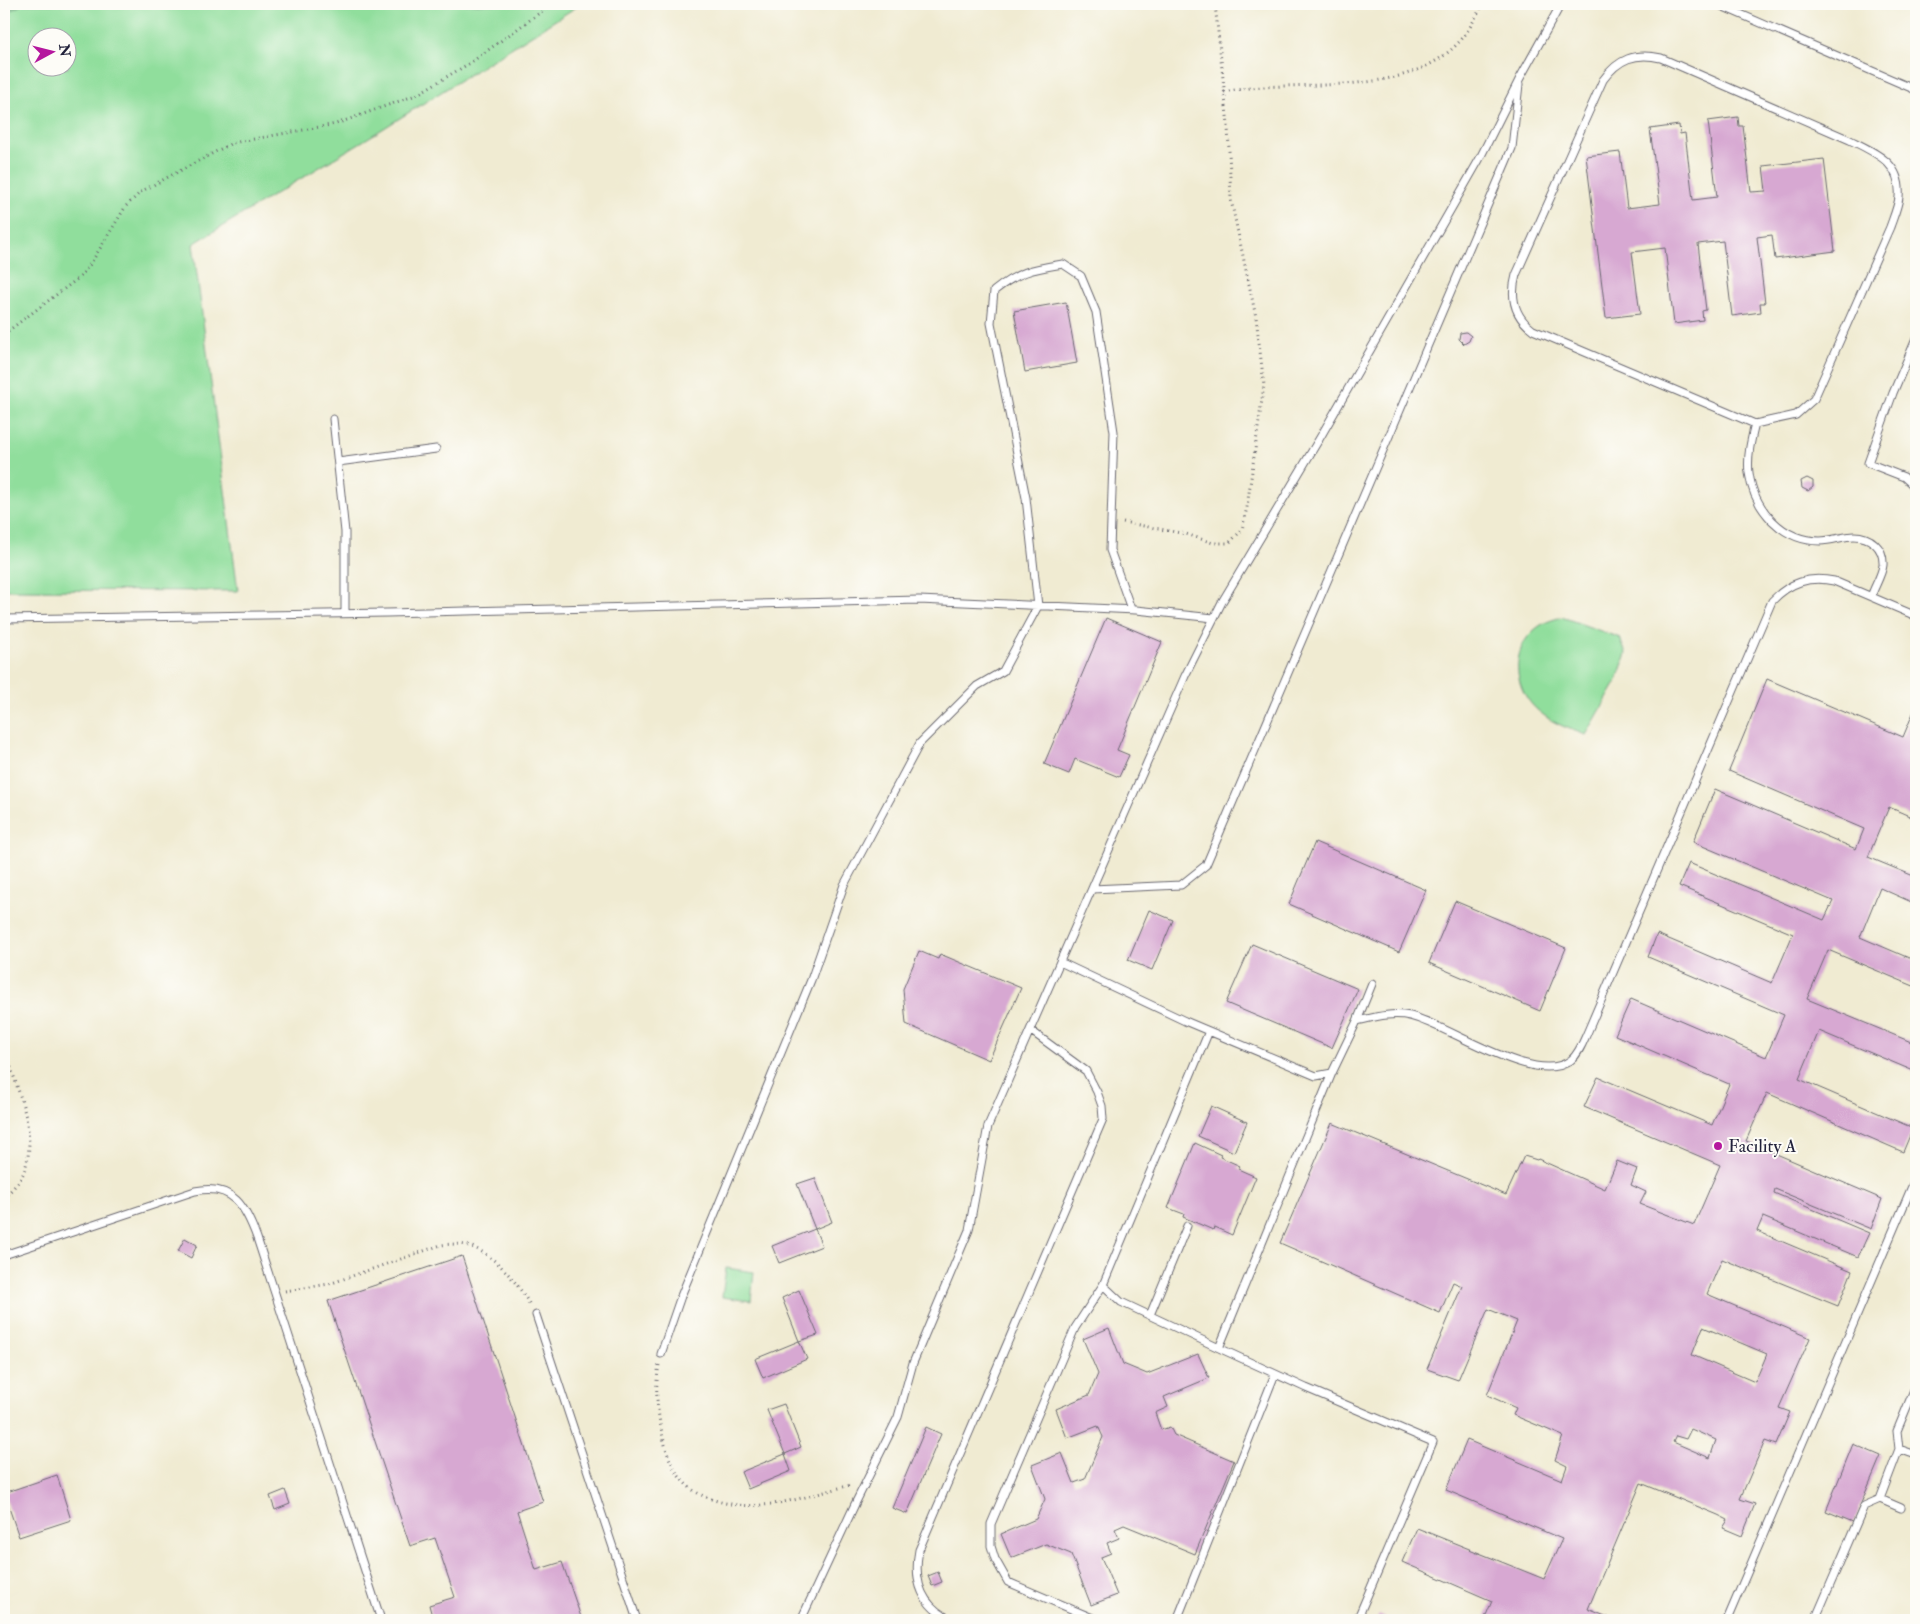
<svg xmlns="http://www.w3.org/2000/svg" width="1920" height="1624" font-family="'IM FELL Double Pica',serif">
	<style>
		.green { fill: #90de9c; stroke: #59806c; fill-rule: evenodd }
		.forest { fill: #74bd84; stroke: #4b7060 }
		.building { fill: #d7a8d2; fill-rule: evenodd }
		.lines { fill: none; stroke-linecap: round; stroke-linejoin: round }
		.lane-casing { stroke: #6a6870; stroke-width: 9 }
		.path { stroke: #6a6870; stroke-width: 3; stroke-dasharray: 1 4; stroke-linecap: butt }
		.lane { stroke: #fff; stroke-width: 7 }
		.poi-dot { fill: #b5179e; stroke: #fdfcf7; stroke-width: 2 }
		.labels { text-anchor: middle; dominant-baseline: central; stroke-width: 4; stroke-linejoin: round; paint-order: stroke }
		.poi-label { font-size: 18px; fill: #22223b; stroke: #fdfcf7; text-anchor: start }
	</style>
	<rect width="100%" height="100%" fill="#fdfcf7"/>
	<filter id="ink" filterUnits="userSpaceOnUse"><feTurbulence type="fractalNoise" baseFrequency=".02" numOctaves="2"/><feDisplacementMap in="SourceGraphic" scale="10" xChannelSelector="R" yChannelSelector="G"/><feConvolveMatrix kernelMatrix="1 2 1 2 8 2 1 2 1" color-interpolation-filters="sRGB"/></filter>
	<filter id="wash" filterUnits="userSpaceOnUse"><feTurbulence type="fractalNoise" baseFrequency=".0096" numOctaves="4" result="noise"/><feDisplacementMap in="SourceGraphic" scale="20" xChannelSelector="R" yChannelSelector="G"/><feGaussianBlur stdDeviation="1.12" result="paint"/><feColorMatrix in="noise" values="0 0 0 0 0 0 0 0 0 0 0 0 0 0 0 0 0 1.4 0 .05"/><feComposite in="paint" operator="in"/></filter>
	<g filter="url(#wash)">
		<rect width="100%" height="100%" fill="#f0ebd2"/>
		<!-- green -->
		<path class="green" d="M4,4h577l-200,126 -188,114 45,347 -234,-1zM38,38h30v30h-30z
			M1562,617l58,21 6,16 -10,29 -30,52c-16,-6 -32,-11 -45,-22 -29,-22 -33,-67 0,-88 6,-4 14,-6 21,-8z
			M726,1268l28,4 -3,29 -29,-4z"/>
		<!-- forest -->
		<path class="forest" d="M4,4h16l1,1 -17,9z"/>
		<g id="blocks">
			<!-- building -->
			<path class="building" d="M1738,117l1,9h4l8,66 15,-1 -3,-25 61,-7 11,92 -60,8 -3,-24 -15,2 8,66h-5l1,9 -29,4 -9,-75 -25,3 8,66 -4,1 1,9 -29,4 -9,-76 -33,4 8,62 -34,4 -20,-162 34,-4 7,56 33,-4 -10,-75 29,-4 1,9 5,-1 8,67 24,-3 -9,-76z
				M1066,302l11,61 -52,9 -11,-61z
				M1466,332l5,4 -2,5 -5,3 -5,-5 1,-6z
				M1807,478l6,3v6l-5,4 -6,-3 -1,-7z
				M1106,618l56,24 -45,108 12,5 -10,22 -44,-18 -6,15 -25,-10z
				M1767,679l136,58 13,-31v113l-27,-12 -21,50 48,20v27l-36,-16 -20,49 56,24v26l-88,-37 -21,49 109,45v28l-97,-41 -20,48 114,49 -10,24 -136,-59 -21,48 136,58 -11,30 -96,-40 -1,4 95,40 -11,24 -95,-40 -6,14 95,40 -14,35 -116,-47 -15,35 103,44 -31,70 11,4 -14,33 -11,-4 -25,58 15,5 -13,32 -19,-8 5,-8 -10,-5 -77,-32 -53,126 27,11h-131l8,-19 -90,-39 15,-34 127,51 18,-40 -116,-49 21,-50 95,40 5,-14 -12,-6 8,-24 -50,-21 3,-7 -29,-13 30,-74 -29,-12 -30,71 -31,-11 35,-83 -9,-4 -13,31 -160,-70 52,-120 174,72 18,-39 13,4 1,-1 67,30 12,-28 20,8 -6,16 15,7 -6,12 54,21 26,-60 -136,-58 14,-30 114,48 17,-41 -114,-49 16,-36 135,58 18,-42 -136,-58 9,-23 115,49 21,-49 -114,-48 10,-23 135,57 9,-19 -140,-59 22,-53 141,60 8,-20 -135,-58zM1703,1327l64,27 -12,28 -63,-27zM1691,1429l25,11 -6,18 -37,-16 3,-6 10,3z
				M1315,842l111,48 -27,62 -110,-48z
				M1455,901l111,47 -26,63 -111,-48z
				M1149,910l24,10 -21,50 -24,-10z
				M1252,944l106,45 -26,59 -106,-45z
				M919,951l19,8 2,-5 81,34 -32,72 -83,-36 -3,-35z
				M1211,1106l36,16 -13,30 -36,-16z
				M1195,1143l26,12 -1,2 20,9 -2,3 18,8 -24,58 -18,-8 -1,3 -30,-13 1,-3 -16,-6z
				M815,1178l17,44 -17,7 7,17 -43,17 -7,-17 43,-17 -18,-45z
				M185,1238l12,7 -6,13 -13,-7z
				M462,1256l81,246 -26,9 19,59 26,-8 20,58h-149l-4,-15 26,-8 -20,-59 -25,8 -82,-245z
				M799,1290l19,45 -19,6 -17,-43z
				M1109,1328l14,36 24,10 51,-20 11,24 -45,19 4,10 -13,6 6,17 9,-3 4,8 60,26 -39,93 -71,-29 -9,4 4,9 -12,5 4,10 -10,4 16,38 -26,10 -20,-51 -25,-10 -35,14 -10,-24 35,-15 9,-20 -13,-34 30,-12 12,30 11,-4 18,-42 -5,-11 -31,12 -11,-29 33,-14 9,-21 -15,-35z
				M799,1341l8,18 -44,19 -8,-19z
				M784,1404l17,43 -16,7 -18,-44z
				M926,1427l15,7 -34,80 -15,-6z
				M1853,1444l28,12 -28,66 -27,-11z
				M785,1454l6,17 -43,18 -7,-17z
				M57,1475l14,45 -52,17 -15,-44z
				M285,1490l5,14 -15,6 -5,-14z
				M938,1572l4,10 -10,4 -4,-10z
				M1379,1615l11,5h-14z"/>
		</g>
	</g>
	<g filter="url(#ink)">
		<use href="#blocks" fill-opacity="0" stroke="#6a6870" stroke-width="1"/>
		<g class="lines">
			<!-- lane casing -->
			<g class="lane-casing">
				<path id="lane" d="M1717,4l199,86
					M1916,339l-23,54 -25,70 36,14 12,11
					M333,419l12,113v81
					M1755,424l-222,-94c-19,-14 -23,-33 -17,-55l87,-195c15,-21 32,-28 58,-22l189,82c26,13 52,23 49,57 -1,10 -6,21 -9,30l-76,172 -18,16 -41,9c-4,16 -8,32 -6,49 5,36 33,68 71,68 12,0 23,-5 34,-5 16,0 30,11 29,29 -1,10 -9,22 -12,32
					M338,462l98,-13
					M4,619l383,-6 532,-13 217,10 78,8
					M1092,889l89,-4 25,-20 306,-717 7,-64
					M1060,962l125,59 131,55 16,-3 25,-52c18,-4 35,-9 53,-5 39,9 126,72 161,44 8,-6 13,-20 17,-29l184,-430c18,-19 37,-25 62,-20l82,35
					M1357,1021l15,-37
					M1209,1031l-106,254 18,17 98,46 113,-275
					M4,1255l191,-64c39,-8 51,17 62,47l124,382
					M536,1315l101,305
					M1150,1315l37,-89
					M1219,1348l87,40 127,54 -76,178
					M661,1354l20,-58 130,-316 33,-95 76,-142 57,-57 26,-15 35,-65 -12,-108 -35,-175 3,-32c25,-20 39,-22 69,-27l18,12 15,36 18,120 -4,118 21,59
					M1899,1449l17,6
					M1901,1508l-21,-9 19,-50 -2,-18 19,-46
					M801,1620l54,-116 43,-87 15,-54 56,-133 19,-104 197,-450 37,-74 99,-166 158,-276 41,-82 41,-74
					M952,1620c-30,-13 -39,-39 -33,-70l184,-431 -1,-13 -5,-14 -11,-21 -56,-41
					M1097,1620l-89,-38 -13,-23 -4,-13v-22l84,-196 28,-43
					M1177,1620l98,-246
					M1727,1620l189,-443
					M1815,1620l49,-114 16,-7"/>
			</g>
			<!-- path -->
			<path class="path" d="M1224,92c74,-16 181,11 237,-52 9,-11 15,-24 22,-36
				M4,334l76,-57 11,-14 35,-57 16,-15 90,-48 104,-19 80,-29 54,-32 82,-59
				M1123,522l63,12 27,9h16l13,-13 5,-23 17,-122 -8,-68 -25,-117 -3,-75 -13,-121
				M4,1043c9,41 37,89 19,131 -4,9 -13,17 -19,24
				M285,1291l44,-7 112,-39c10,-1 21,-2 31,2 25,10 45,35 58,58
				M659,1365c-5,26 -1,52 5,76 6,25 17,46 42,56 48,20 96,0 145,-12"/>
			<!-- lane -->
			<use href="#lane" class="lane"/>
		</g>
	</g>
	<!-- markers -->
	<circle class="poi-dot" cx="1718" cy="1146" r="5"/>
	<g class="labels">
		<!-- poi labels -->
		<g class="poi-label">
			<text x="1728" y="1146">Facility A</text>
		</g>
	</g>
	<!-- margin -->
	<rect width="1920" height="1624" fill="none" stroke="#fdfcf7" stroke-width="20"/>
	<!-- north arrow -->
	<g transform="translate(52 52) rotate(83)"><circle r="24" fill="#fdfcf7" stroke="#a5a5ac"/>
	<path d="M0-4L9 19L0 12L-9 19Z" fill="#b5179e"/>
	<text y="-8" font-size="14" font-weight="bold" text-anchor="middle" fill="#22223b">N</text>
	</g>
</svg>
